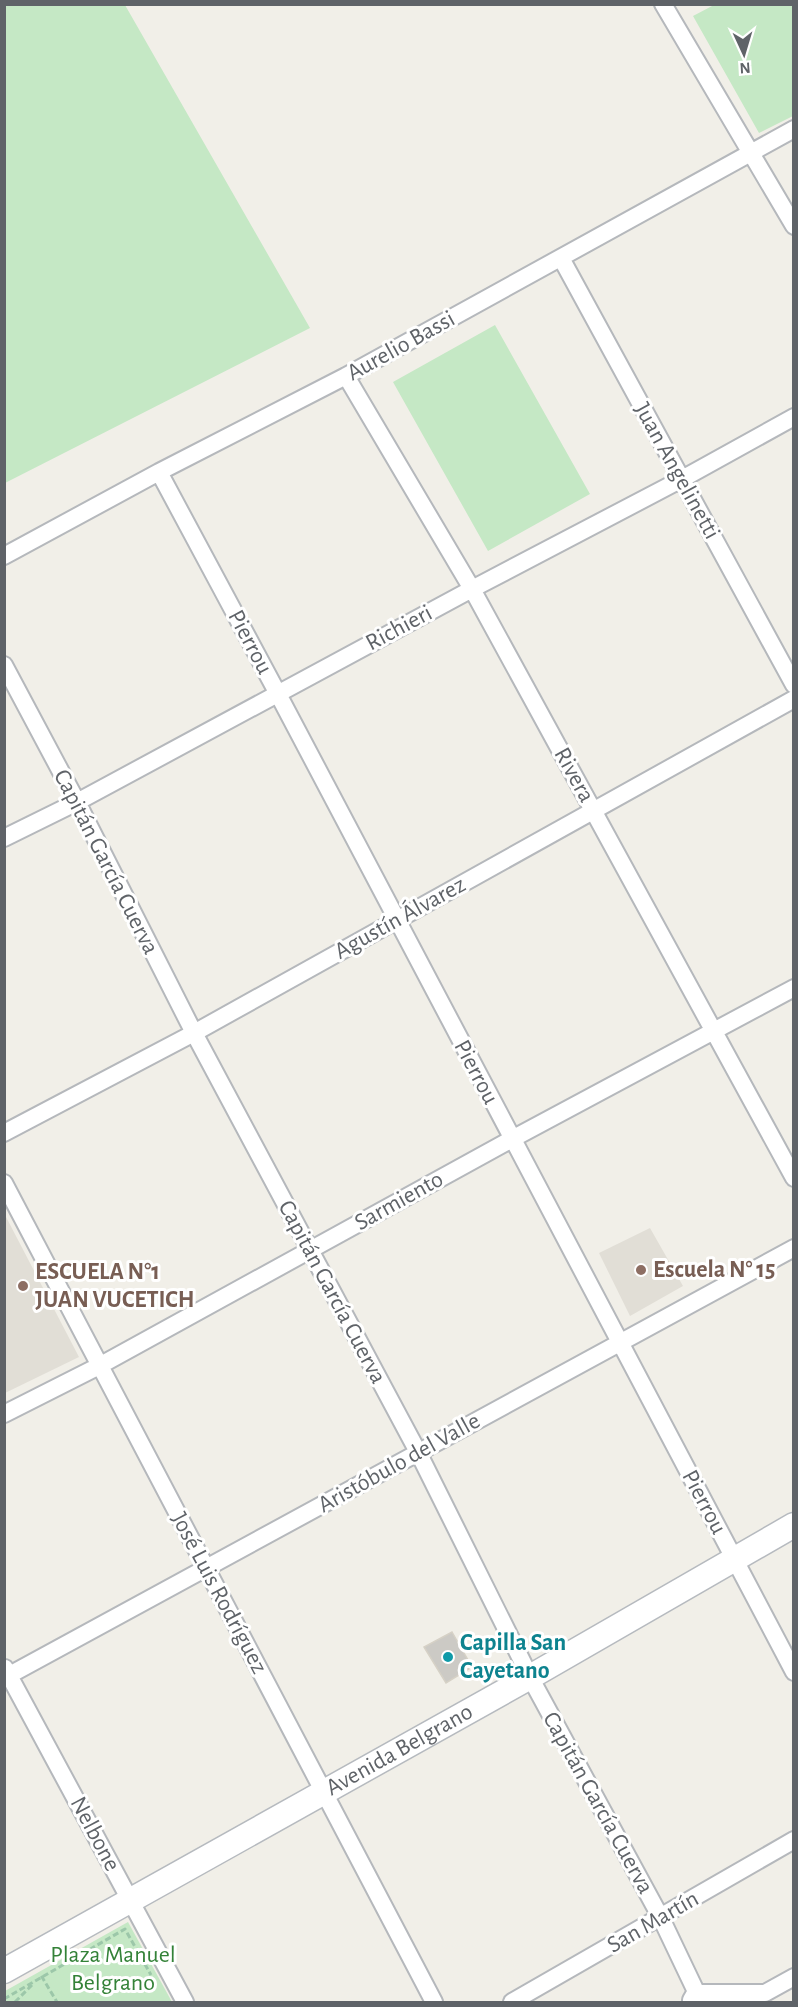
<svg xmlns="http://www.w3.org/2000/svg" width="798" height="2007" font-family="'Alegreya Sans',sans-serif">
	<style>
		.education { fill: #e1ded6 }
		.green { fill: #c5e8c5 }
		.building { fill: #cccac5; stroke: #d6d1c6; stroke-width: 1.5 }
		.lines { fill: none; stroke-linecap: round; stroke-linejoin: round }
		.street-casing { stroke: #b5b8bc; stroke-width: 20 }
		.secondary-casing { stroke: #b6babf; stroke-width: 27 }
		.path { stroke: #9cc7a9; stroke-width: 3; stroke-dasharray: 6 3; stroke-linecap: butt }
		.street { stroke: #fff; stroke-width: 16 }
		.secondary { stroke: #fff; stroke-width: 24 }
		.education-dot { fill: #8d6e63; stroke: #fff; stroke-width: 2 }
		.culture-dot { fill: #0f9aa8; stroke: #fff; stroke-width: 2 }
		.labels { text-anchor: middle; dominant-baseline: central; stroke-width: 6; stroke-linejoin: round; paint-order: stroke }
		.street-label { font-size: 24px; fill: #5f6368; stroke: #fff }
		.education-label { font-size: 24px; font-weight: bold; fill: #785e54; stroke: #fff; text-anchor: start }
		.culture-label { font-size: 24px; font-weight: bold; fill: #0d838f; stroke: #fff; text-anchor: start }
		.park-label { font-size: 24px; fill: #348238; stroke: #fff }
	</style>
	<rect width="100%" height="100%" fill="#f1efe8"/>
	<!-- education -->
	<path class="education" d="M5,1215l74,142 -74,36h-1z
		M650,1228l33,58 -53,30 -31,-63z"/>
	<!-- green -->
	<path class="green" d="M5,4l120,1 185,323 -305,155z
		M714,5h79v111l-34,17 -66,-117z
		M495,325l95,169 -102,57 -95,-169z
		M128,1922l44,80h-167v-11z"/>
	<!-- building -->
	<path class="building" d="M452,1632l20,35 -26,16 -22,-36z"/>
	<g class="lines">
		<!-- street casing -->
		<g class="street-casing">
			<path id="street" d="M663,4l131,222
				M561,258l233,427
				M346,376l126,213 322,589
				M159,472l119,222 516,978
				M4,556l155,-84 187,-96 448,-247
				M4,665l73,137 117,231 224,419 112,225 131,241 40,84
				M4,838l73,-36 395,-213 210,-110 112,-62
				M4,1133l190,-100 600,-334
				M4,1183l430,819
				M4,1414l95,-48 413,-227 282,-151
				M5,1668l180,334
				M4,1678l790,-430
				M691,2000l4,-7h70l29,-16
				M512,2002l282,-162"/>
		</g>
		<!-- secondary casing -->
		<g class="secondary-casing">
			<g id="secondary">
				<path id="s1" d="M4,1971l526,-294 264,-152"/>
			</g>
		</g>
		<!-- path -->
		<path class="path" d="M41,1978l1,-1 15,25
			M4,1999l121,-70 26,46
			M15,2002l18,-18"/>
		<!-- street -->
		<use href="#street" class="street"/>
		<!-- secondary -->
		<use href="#secondary" class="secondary"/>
	</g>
	<!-- markers -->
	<g class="education-dot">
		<circle cx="641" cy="1270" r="6"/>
		<circle cx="23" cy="1286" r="6"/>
	</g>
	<circle class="culture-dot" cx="448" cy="1657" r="6"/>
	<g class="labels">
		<!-- street labels -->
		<g class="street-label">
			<text transform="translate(401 346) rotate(-29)">Aurelio Bassi</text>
			<text transform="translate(677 471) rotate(61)">Juan Angelinetti</text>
			<text transform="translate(399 628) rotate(-28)">Richieri</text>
			<text transform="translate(250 642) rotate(62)">Pierrou</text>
			<text transform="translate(574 775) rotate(61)">Rivera</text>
			<text transform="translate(106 862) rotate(63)">Capitán García Cuerva</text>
			<text transform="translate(400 918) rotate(-29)">Agustín Álvarez</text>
			<text transform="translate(476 1072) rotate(62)">Pierrou</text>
			<text transform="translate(399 1201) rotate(-29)">Sarmiento</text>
			<text transform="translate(332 1292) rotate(62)">Capitán García Cuerva</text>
			<text transform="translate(399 1463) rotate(-29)">Aristóbulo del Valle</text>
			<text transform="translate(704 1502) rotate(62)">Pierrou</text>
			<text transform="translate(219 1593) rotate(62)">José Luis Rodríguez</text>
			<text stroke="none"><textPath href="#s1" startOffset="453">Avenida Belgrano</textPath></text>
			<text transform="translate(598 1803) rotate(61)">Capitán García Cuerva</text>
			<text transform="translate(95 1834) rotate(62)">Nelbone</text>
			<text transform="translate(653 1922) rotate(-30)">San Martín</text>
		</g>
		<!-- education labels -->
		<g class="education-label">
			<text x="653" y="1270">Escuela N° 15</text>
			<text x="35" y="1272">ESCUELA N°1<tspan x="35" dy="28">JUAN VUCETICH</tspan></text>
		</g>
		<!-- culture labels -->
		<g class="culture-label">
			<text x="460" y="1643">Capilla San<tspan x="460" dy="28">Cayetano</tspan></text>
		</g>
		<!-- park labels -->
		<g class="park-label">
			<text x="113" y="1955">Plaza Manuel<tspan x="113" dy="28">Belgrano</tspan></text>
		</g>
	</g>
	<!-- border -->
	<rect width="798" height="2007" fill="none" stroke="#5f6368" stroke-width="12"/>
	<!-- north arrow -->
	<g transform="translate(744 54) rotate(176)" stroke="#ffffff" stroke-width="4.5" paint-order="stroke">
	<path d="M0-4.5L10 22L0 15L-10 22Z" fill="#5f6368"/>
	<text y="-9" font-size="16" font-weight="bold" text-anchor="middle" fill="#5f6368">N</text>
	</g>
</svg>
